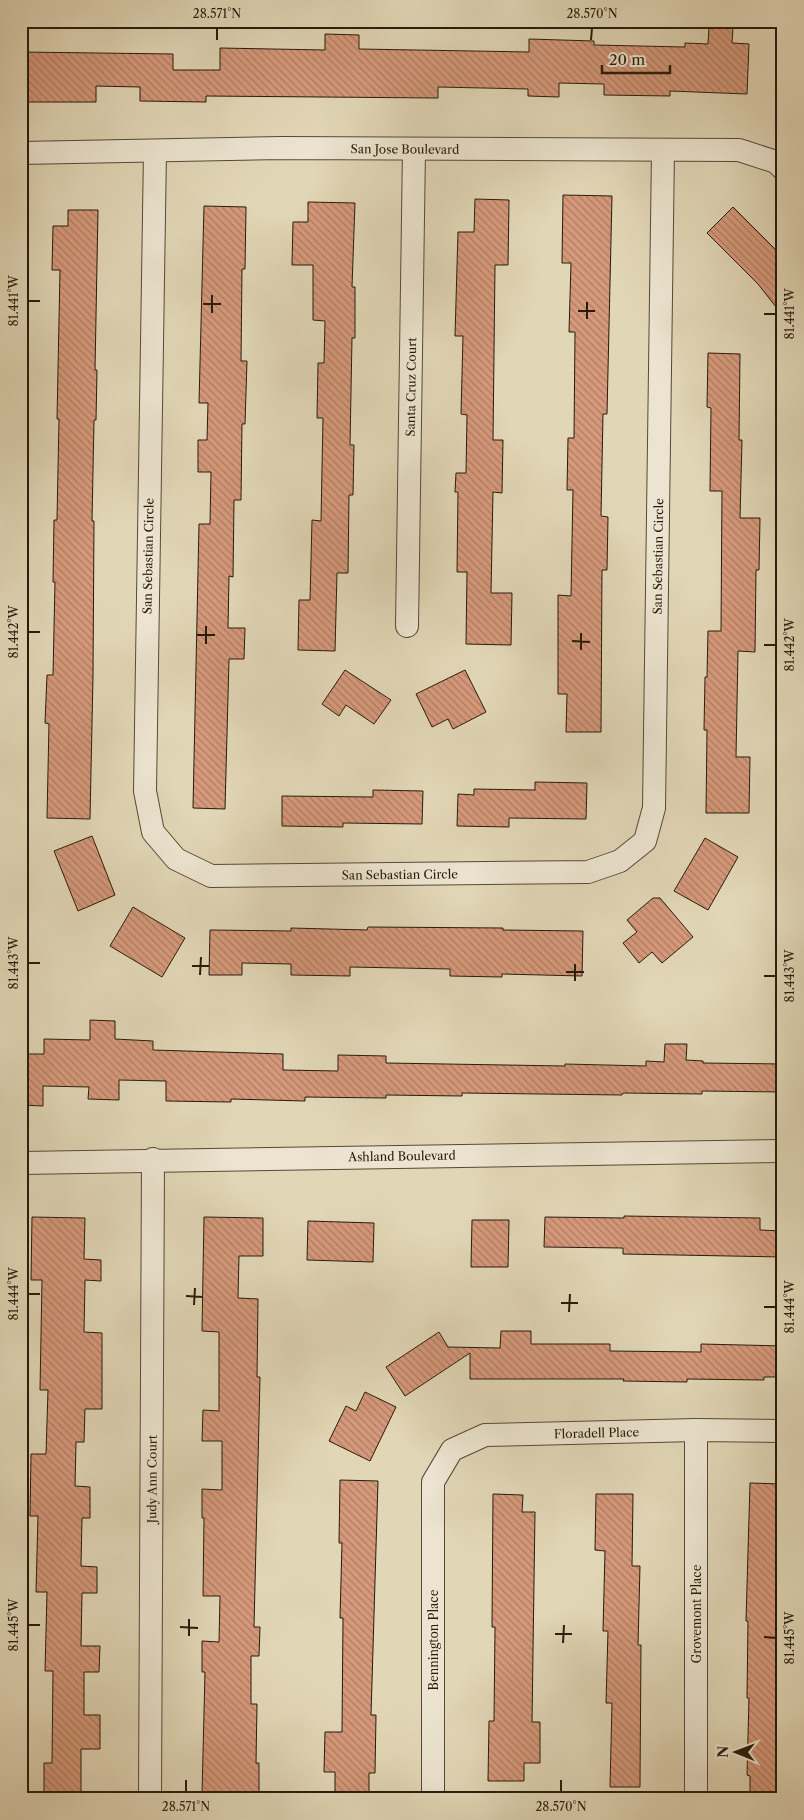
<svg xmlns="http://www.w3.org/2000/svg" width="804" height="1820" font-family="'Libre Caslon Text',serif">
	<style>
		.building { fill: url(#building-back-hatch); stroke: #281b0b }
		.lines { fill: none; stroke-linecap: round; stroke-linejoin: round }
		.street-casing { stroke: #564a36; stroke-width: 24 }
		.street { stroke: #ece4d0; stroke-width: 22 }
		.ticks { fill: none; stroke: #281b0b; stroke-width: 2 }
		.labels { text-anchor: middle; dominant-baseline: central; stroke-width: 4; stroke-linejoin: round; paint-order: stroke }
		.street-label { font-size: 12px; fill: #281b0b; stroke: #ece4d0 }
		.neatline { fill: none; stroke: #281b0b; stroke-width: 2 }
		.ticks-label { font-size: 12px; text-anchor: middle; fill: #281b0b }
	</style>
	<defs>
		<pattern id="building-back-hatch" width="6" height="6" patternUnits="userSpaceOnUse" patternTransform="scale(1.25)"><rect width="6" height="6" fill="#d6997b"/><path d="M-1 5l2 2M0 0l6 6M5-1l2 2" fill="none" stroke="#ae7c63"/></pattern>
	</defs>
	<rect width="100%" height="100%" fill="#e1d6b6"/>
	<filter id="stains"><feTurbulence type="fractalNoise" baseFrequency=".004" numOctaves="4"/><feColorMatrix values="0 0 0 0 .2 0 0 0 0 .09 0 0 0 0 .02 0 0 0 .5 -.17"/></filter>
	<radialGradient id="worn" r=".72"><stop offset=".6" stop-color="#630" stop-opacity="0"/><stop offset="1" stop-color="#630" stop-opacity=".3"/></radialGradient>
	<!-- building -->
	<path class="building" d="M709,27h24l-1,16 17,1 -2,50 -77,-3v5l-66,-1v-11l-45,-1v14l-31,-1v-7l-90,-2v11l-232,-2v6l-66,-1v-14l-44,-1v16h-75v-50l152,2v16h47v-22l105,2v-16l34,1v14l170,3v-13l65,2v4l91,2v-4l23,1z
		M563,195l49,1 -5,218h-4l-2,102 7,1 -1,53h-5l-1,162h-35l1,-38h-9v-99l13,1 2,-106h-6l1,-52h6l1,-106h-6l2,-69h-9z
		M475,199l34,1 -1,65h-13l-2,175h10l-1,53 -9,-1 -2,101h21l-1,52 -45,-1 1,-72h-10l1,-80h-3l1,-19h10l1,-58 -6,-1 2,-78h-8l3,-104h16z
		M308,202l47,1 -3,84h3v51h-3l-2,107h4l-1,50h-4l-1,78h-11l-2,78 -37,-1 1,-50h11l2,-80 9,1 2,-103h-6l1,-55h6l1,-42 -12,-1v-55h-21l1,-43h15z
		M204,206l42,1 -1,62h-3l-1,92h6l-2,63h-3l-1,76h-7l-1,77 -4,-1 -1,52h17l-1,31h-15l-4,150 -32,-1 6,-284h11l1,-52h-13v-32h9l1,-37h-9z
		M733,207l50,50v59l-25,-32 -51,-51z
		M68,210h30l-3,160h2l-1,50h-2l-2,101h2l-1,155 -3,143 -43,-1 2,-94 -4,-1 2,-48h6l2,-93h-2l1,-62h3l2,-101h-2l3,-149h-8l1,-44h15z
		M708,353l32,1 -1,86h3l-2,78h20l-1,52h-3l-1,82 -17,-1 -2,106h14l-1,56h-43l1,-83h-3l1,-53h2l1,-46h13l1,-140h-12l1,-83 -4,-1z
		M345,670l46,30 -17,24 -28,-19 -7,11 -17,-12z
		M465,670l21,42 -33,17 -5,-10 -16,8 -16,-33z
		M535,782l52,1 -1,36 -77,-1v9l-52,-1 1,-32 16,1v-6l61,1z
		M373,790l50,1 -1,33 -79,-1v4l-61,-1v-30l91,1z
		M92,836l23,59 -37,16 -24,-60z
		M705,838l33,19 -30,53 -34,-19z
		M653,898h7l33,39 -31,26 -10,-11 -13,11 -16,-20 14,-11 -10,-12z
		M133,907l52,31 -23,39 -52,-31z
		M368,927l135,1v2l80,1 -1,45 -80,-2v3l-52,-1v-7l-100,-2v9l-59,-1v-11l-49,-1v12h-33l1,-45 81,1v-3l76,2z
		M90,1020l25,1v18l38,2v9l130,4v16l55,1v-16l48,1v7l179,3v-2l81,2v-5l18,1 1,-18h22l-1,16 17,1v2l80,1v28l-81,-1v3l-79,-1 -1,2 -160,-2v3l-76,-1v3l-81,-1v4l-74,-2v3l-65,-1v-20l-47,-1v20l-31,-1 1,-12 -46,-1v20l-22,-1v-51h23v-15l46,1z
		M624,1216l136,2v12l23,1v26l-160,-3v-6l-79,-1 1,-30 79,1z
		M32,1217l53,1 -1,41 17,1v21l-16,-1 -1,52 18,1v76h-17l-1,33h-8l-1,44 15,1v31h-8l-1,48 16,1v26h-15l-1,53h19l-1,26h-15v43h16v34h-19v50h-37v-36h8l1,-92h-8l2,-79h-11l2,-76h-8l1,-62h15l2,-64h-8l2,-110h-11z
		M204,1217l59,1v38h-24l-1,42 20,1 -1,78h3l-6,250h6l-1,29h-8v48h6l-1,59h3v36h-43v-4h-14l3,-123h-3v-31l17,1 1,-46h-17l1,-78h-2v-29l20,1v-49h-20l1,-31 16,1v-79l-17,-1z
		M472,1220h37l-1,47h-37z
		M308,1221l66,2 -1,39 -66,-2z
		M501,1331h30v13h79v7l91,1v-8l82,2v31h-19v3l-77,-1v3l-64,-1 1,-2h-154v-26l-65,43 -19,-29 53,-35 9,15 52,1z
		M365,1392l31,15 -26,54 -41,-20 17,-35 10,5z
		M340,1480l38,1 -7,234h5l-1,58h-6v26h-34v-27h-11l1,-40h17l1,-114h-3l2,-75h-3z
		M750,1483l33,1v137h-6l-1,99h2l-2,79h-26v-23l-3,-1 2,-77h-2l1,-77h-2z
		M493,1494l30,1 -1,17h13l-3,210h8v41h-16v18h-36l1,-60h5l1,-94h-3z
		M596,1494h37l-1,72h8l-2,79h3l-1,142h-30l2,-84h-6l2,-72h-5l2,-80 -10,-1z"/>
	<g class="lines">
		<!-- street casing -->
		<g class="street-casing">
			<g id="street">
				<path id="s1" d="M155,151l-10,640 8,41 23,27 35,17 377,-4 32,-11 25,-20 9,-33 9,-658"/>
				<path id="s2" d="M21,153l261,-5 457,2 37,12 7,7"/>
				<path id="s3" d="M407,626l7,-477"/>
				<path id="s4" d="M21,1163c254,-6 508,-10 762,-12"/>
				<path d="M696,1430v369"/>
				<path id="s5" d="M150,1799l3,-640"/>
				<path id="s6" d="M433,1799v-317l19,-32 33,-15 211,-5 87,1"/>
			</g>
		</g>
		<!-- street -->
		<use href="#street" class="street"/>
	</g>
	<!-- ticks -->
	<path class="ticks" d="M217,40v-12M591,40l1,-12M28,301h12M203,304h18M578,311h17M212,313v-18M764,314h12M587,319v-17M28,632h12M197,635h18M572,641l18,1M206,644v-18M764,645h12M581,650v-17M28,963h12M192,966h17M566,972h18M200,975l1,-18M764,976h12M575,981v-17M28,1294h12M186,1296l17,1M561,1303h17M194,1305l1,-17M764,1307h12M569,1312l1,-18M28,1625h12M180,1627l18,1M555,1634h17M189,1636v-17M764,1637l12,1M563,1643l1,-18M186,1792v-12M561,1792v-12"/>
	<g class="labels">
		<!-- street labels -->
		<g class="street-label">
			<text stroke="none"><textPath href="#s2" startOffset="384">San Jose Boulevard</textPath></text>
			<text stroke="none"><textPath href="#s3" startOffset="239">Santa Cruz Court</textPath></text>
			<text transform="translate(148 556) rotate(-89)">San Sebastian Circle</text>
			<text stroke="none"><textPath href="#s1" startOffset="1485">San Sebastian Circle</textPath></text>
			<text stroke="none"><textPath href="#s1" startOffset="945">San Sebastian Circle</textPath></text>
			<text stroke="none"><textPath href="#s4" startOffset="381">Ashland Boulevard</textPath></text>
			<text stroke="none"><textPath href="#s6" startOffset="502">Floradell Place</textPath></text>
			<text stroke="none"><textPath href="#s5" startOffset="320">Judy Ann Court</textPath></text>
			<text transform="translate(696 1614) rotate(-90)">Grovemont Place</text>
			<text transform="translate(433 1640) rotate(-90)">Bennington Place</text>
		</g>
	</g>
	<!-- margin -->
	<rect width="804" height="1820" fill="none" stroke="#e1d6b6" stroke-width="55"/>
	<!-- north arrow -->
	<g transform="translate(736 1752) rotate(271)" stroke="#ece4d0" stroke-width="4" paint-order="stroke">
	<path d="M0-4L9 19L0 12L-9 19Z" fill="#281b0b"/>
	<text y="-8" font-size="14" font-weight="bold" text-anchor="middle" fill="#281b0b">N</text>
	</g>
	<!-- scale -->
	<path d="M602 65v8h68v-8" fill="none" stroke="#281b0b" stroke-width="2.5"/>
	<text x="609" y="65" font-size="15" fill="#281b0b" stroke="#ece4d0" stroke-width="4" paint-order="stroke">20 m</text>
	<rect x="28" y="28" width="748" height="1764" class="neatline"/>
	<g class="ticks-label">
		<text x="217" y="18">28.571°N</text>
		<text x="592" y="18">28.570°N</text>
		<text transform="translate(14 301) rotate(-90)" y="4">81.441°W</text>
		<text transform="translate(790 314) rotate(-90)" y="4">81.441°W</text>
		<text transform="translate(14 632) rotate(-90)" y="4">81.442°W</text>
		<text transform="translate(790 645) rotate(-90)" y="4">81.442°W</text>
		<text transform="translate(14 963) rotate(-90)" y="4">81.443°W</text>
		<text transform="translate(790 976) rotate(-90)" y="4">81.443°W</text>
		<text transform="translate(14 1294) rotate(-90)" y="4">81.444°W</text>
		<text transform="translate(790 1307) rotate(-90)" y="4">81.444°W</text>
		<text transform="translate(14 1625) rotate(-90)" y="4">81.445°W</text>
		<text transform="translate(790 1638) rotate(-90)" y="4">81.445°W</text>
		<text x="186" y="1811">28.571°N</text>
		<text x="561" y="1811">28.570°N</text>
	</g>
	<rect width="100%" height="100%" filter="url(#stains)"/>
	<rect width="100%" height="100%" fill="url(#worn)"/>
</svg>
